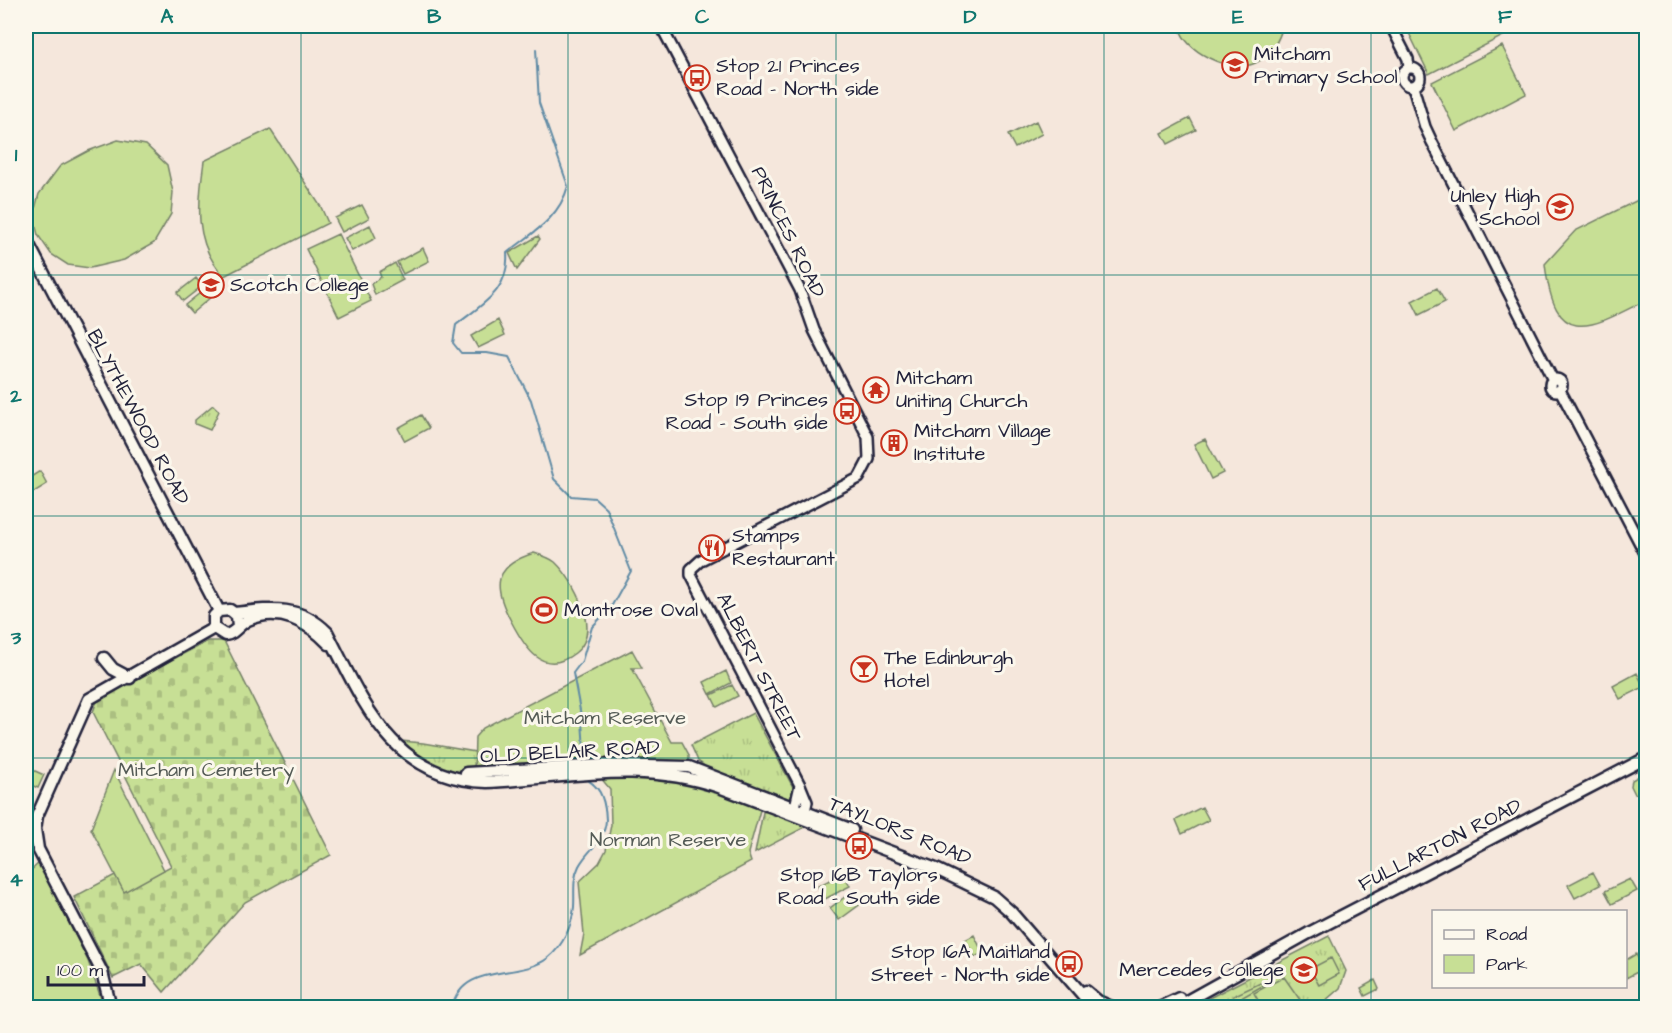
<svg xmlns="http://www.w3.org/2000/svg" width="1672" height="1033" font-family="'Architects Daughter',sans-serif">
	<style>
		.grass { fill: url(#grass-tufts); stroke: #748068; stroke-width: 1.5 }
		.cemetery { fill: url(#cemetery-stones); stroke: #748068; stroke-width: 1.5 }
		.park { fill: #c7df95; stroke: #748068; stroke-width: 1.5 }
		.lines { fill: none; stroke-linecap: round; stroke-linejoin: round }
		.stream { stroke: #608ba5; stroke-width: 2 }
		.tertiary-casing { stroke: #22223b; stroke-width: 14 }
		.secondary-casing { stroke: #22223b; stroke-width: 15 }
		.tertiary { stroke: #fbf7ec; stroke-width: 9 }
		.secondary { stroke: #fbf7ec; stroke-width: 10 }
		.grid { fill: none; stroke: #0f766e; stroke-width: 1.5; stroke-opacity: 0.55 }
		.labels { text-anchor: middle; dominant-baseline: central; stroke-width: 6; stroke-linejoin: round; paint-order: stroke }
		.poi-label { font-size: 20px; fill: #22223b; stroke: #fbf7ec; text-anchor: start }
		.street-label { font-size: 20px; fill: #22223b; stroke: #fbf7ec }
		.park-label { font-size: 20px; fill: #545b56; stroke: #fbf7ec }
		.neatline { fill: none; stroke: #0f766e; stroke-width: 2 }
		.grid-label { font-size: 20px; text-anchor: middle; font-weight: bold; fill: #0f766e }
	</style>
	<defs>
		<pattern id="grass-tufts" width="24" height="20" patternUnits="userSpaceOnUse" patternTransform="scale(1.5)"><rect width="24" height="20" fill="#c7df95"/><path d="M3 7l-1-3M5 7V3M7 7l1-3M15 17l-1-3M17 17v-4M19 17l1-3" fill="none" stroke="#abbf81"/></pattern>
		<pattern id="cemetery-stones" width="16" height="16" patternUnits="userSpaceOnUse" patternTransform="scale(1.5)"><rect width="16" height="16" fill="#c7df95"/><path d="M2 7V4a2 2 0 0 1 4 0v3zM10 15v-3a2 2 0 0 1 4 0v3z" fill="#abbf81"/></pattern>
	</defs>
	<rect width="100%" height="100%" fill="#f5e7dc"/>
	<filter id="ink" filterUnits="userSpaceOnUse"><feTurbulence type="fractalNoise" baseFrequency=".0167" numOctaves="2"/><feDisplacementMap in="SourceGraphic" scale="12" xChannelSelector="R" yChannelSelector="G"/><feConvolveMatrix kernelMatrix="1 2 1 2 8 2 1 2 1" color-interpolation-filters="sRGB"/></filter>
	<g filter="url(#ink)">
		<!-- grass -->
		<path class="grass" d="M538,236l2,3 -23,31 -8,-17z
			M395,263l8,17 -28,15 -4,-11 10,-7 -2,-5z
			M213,405l6,6 -9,19 -15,-6v-4z
			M753,713l41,76 1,7 -7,4 -82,-33 -8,-6 -7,-16z
			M390,740l33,3 52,9 -1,29 -22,-3z
			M769,811l38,15 -52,27 8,-41z
			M1329,936l17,35 -6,17 -22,19 -128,1z"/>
		<!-- cemetery -->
		<path class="cemetery" d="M208,641h16l107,214 -86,47 -81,90 -23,-28 -28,14 -39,-81 41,-22 9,16 47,-25 -78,-154 5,-14z"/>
		<!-- park -->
		<path class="park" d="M1179,26h104c-11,38 -38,50 -74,32 -14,-7 -26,-16 -30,-32z
			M1415,26h88l4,8 -78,40 -22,-45z
			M1502,46l24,48 -70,37 -24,-49z
			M1190,118l6,12 -28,14 -6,-11z
			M1036,121l6,13 -27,14 -7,-13z
			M270,129l51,78 7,16 -104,53c-31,-33 -26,-73 -20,-115z
			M118,140l28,5 21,20 6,27 -2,22 -17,29 -30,17 -34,8 -22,-3 -17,-11 -13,-19 -5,-19 6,-22 21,-28 28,-15z
			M1646,196v104c-58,30 -91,49 -101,-36l30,-33z
			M362,205l7,13 -27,14 -7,-14z
			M370,225l6,13 -24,13 -7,-13z
			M338,234l33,67 -32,16 -33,-68z
			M423,248l6,13 -26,13 -6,-12z
			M196,278l6,8 -19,15 -6,-8z
			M1437,288l8,14 -26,13 -7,-14z
			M205,289l6,8 -19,16 -7,-8z
			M498,320l7,15 -27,13 -7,-12z
			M421,415l8,13 -24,13 -7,-13z
			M1205,439l18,34 -12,6 -17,-35z
			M40,471l7,13 -21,13v-17z
			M534,553c7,2 16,5 21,9 20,19 48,70 20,91 -32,25 -50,-5 -64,-32 -19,-35 -18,-55 23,-68z
			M632,650l10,18h-10l40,74h10l7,13v12l-215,7 1,-37 8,-9z
			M726,671l5,12 -21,11 -6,-12z
			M1637,673l7,14 -24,12 -7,-13z
			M732,685l6,11 -21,11 -6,-12z
			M26,767l18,8 -6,13 -12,-5z
			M114,770l50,100 -40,22 -33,-63z
			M1646,772v17l-11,5 -4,-8 1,-6z
			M600,777l68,1 94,25 -14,50 3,9 -171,93 4,-21 -5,-52 20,-19 7,-13 5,-25 -1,-36z
			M1202,807l7,13 -27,14 -6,-14z
			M39,863l49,98 16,46h-78v-132z
			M1593,872l7,13 -25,13 -7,-13z
			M843,873l7,13 -25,13 -7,-13z
			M1630,879l7,12 -25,13 -7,-13z
			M853,891l9,12 -23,17 -9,-12z
			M974,935l9,18 -8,4 -10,-17z
			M1636,954l7,15 -17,9v-18z
			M1331,958l8,16 -20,11 -9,-16z
			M1284,977l21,30h-43l-8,-14z
			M1267,980l2,2 -33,19 -3,-5z
			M1375,980l4,9 -14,7 -4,-8z"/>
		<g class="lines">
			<!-- stream -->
			<path class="stream" d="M536,49l3,54 29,83c-9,33 -36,47 -61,67 3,38 -25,51 -51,72l-3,18 8,10h26l22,4 22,43 23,79 17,17 24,2 11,10 25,63 -20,36 -19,20 -10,34 -9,12 9,48 2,29 -3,13
				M452,1008c11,-47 66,-27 96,-50 15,-12 24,-32 26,-51 1,-15 -2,-27 5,-41 9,-17 26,-25 27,-46 0,-10 -3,-27 -11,-34 -3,-4 -7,-5 -10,-8"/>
			<!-- tertiary casing -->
			<g class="tertiary-casing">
				<path id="tertiary" d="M661,26l139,264 14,40 54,107 1,22 -10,19 -158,82 -10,9v6l109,210 7,17 -2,9
					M1391,26l17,33 1,9
					M1402 77a9 9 0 1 1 18 0a9 9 0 1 1-18 0Z
					M1413,86l12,41 7,15 121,238
					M1550 385a6 6 0 1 1 12 0a6 6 0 1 1-12 0Z
					M1560,390l86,165
					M795,807l5,-22"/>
			</g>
			<!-- secondary casing -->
			<g class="secondary-casing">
				<path id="secondary" d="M26,239l193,372
					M234,613c36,-4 65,-9 93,19 37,72 66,147 160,150 82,-4 152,-22 232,5l217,82 58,28 17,15 83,96
					M238,626l-1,-10 -7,-6 -11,1 -5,5v12l11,7c10,-1 14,-11 23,-15 31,-14 60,2 81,24
					M104,658l9,11 17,9
					M466,773l137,-8 86,2 163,63
					M1086,991l12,10 16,7
					M111,1008l-9,-36 -64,-123 -3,-20 2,-13 52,-117 125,-71
					M1157,1008l22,-10
					M1174,1008l135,-75 337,-175"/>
			</g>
			<!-- tertiary -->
			<use href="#tertiary" class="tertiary"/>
			<!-- secondary -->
			<use href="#secondary" class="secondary"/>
		</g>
	</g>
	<!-- grid -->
	<path class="grid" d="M301,26v982M568,26v982M836,26v982M1104,26v982M1371,26v982M26,275h1620M26,516h1620M26,758h1620"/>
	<!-- icons -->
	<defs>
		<g id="school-ring" transform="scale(1.35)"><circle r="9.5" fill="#fbf7ec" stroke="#c8321e" stroke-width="1.5"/><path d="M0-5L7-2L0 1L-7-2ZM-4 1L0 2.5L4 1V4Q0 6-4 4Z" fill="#c8321e"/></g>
		<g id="bus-ring" transform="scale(1.35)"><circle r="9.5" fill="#fbf7ec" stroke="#c8321e" stroke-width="1.5"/><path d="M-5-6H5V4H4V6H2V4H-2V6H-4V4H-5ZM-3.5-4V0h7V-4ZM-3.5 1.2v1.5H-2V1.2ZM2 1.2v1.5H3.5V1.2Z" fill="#c8321e"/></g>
		<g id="university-ring" transform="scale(1.35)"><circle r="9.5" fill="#fbf7ec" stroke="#c8321e" stroke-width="1.5"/><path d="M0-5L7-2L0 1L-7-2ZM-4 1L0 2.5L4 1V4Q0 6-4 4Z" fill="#c8321e"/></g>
		<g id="temple-ring" transform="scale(1.35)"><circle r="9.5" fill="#fbf7ec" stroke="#c8321e" stroke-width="1.5"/><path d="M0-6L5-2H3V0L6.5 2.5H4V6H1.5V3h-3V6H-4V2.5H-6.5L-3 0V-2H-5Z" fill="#c8321e"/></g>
		<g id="building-ring" transform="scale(1.35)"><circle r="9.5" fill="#fbf7ec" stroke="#c8321e" stroke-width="1.5"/><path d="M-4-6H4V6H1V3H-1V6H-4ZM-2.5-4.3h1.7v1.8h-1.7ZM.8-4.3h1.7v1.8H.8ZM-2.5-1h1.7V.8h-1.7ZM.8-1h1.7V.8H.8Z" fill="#c8321e"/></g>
		<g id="restaurant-ring" transform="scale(1.35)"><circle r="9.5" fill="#fbf7ec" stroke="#c8321e" stroke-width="1.5"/><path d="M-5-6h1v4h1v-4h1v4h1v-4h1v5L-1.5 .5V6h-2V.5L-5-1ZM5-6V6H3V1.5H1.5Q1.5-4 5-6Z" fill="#c8321e"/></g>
		<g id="stadium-ring" transform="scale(1.35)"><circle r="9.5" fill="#fbf7ec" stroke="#c8321e" stroke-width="1.5"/><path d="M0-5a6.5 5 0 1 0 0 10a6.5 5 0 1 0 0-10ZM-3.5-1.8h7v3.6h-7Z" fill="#c8321e"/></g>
		<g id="bar-ring" transform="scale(1.35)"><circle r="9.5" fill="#fbf7ec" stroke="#c8321e" stroke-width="1.5"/><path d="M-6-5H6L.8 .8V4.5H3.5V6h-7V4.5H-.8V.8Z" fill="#c8321e"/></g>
	</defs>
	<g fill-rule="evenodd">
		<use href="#school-ring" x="1235" y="65"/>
		<use href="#bus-ring" x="697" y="78"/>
		<use href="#school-ring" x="1560" y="207"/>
		<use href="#university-ring" x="211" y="285"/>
		<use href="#temple-ring" x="876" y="390"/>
		<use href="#bus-ring" x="847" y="411"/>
		<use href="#building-ring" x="894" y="443"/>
		<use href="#restaurant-ring" x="712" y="548"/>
		<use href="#stadium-ring" x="544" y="610"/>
		<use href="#bar-ring" x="864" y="669"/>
		<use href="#bus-ring" x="859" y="846"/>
		<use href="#bus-ring" x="1069" y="964"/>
		<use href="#university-ring" x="1304" y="970"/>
	</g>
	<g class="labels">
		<!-- poi labels -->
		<g class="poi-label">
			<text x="1254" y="54">Mitcham<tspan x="1254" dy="23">Primary School</tspan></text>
			<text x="716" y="66">Stop 21 Princes<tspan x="716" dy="23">Road - North side</tspan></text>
			<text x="1540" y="196" text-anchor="end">Unley High<tspan x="1540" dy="23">School</tspan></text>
			<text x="230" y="285">Scotch College</text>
			<text x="896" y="378">Mitcham<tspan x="896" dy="23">Uniting Church</tspan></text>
			<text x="828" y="400" text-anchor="end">Stop 19 Princes<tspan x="828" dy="23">Road - South side</tspan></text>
			<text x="914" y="431">Mitcham Village<tspan x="914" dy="23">Institute</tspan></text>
			<text x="732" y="536">Stamps<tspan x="732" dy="23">Restaurant</tspan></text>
			<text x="564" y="610">Montrose Oval</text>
			<text x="884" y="658">The Edinburgh<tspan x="884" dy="23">Hotel</tspan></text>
			<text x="859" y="875" text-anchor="middle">Stop 16B Taylors<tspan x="859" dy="23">Road - South side</tspan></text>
			<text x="1050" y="952" text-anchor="end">Stop 16A Maitland<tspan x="1050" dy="23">Street - North side</tspan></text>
			<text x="1284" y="970" text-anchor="end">Mercedes College</text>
		</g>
		<!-- street labels -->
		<g class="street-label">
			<text transform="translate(788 232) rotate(64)">PRINCES ROAD</text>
			<text transform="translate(138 417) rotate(62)">BLYTHEWOOD ROAD</text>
			<text transform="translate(759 667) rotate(63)">ALBERT STREET</text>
			<text transform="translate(570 752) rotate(-3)">OLD BELAIR ROAD</text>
			<text transform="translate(900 831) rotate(22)">TAYLORS ROAD</text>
			<text transform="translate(1440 845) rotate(-27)">FULLARTON ROAD</text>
		</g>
		<!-- park labels -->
		<g class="park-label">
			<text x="605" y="718">Mitcham Reserve</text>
			<text x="206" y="770">Mitcham Cemetery</text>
			<text x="668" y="840">Norman Reserve</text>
		</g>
	</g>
	<!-- margin -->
	<rect width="1672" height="1033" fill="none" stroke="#fbf7ec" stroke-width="66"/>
	<!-- legend -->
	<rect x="1432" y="910" width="195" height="78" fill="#fbf7ec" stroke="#a4a2a5" stroke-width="1.5"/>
	<rect x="1444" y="930" width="30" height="9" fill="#fbf7ec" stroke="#a4a2a5" stroke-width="1.5"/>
	<text x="1486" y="940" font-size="18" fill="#22223b">Road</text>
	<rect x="1444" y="955" width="30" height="18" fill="#c7df95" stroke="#a4a2a5" stroke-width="1.5"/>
	<text x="1486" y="970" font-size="18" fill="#22223b">Park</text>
	<!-- scale -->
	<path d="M48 976v9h96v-9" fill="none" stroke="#22223b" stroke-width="3"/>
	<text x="57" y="976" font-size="18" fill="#22223b" stroke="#fbf7ec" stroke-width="4.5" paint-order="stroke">100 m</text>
	<rect x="33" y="33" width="1606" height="967" class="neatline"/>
	<g class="grid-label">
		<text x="167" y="23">A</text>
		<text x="434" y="23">B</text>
		<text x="702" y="23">C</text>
		<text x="970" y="23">D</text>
		<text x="1238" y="23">E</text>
		<text x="1505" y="23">F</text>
		<text x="16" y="161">1</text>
		<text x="16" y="402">2</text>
		<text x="16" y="644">3</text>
		<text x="16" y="886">4</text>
	</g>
</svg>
